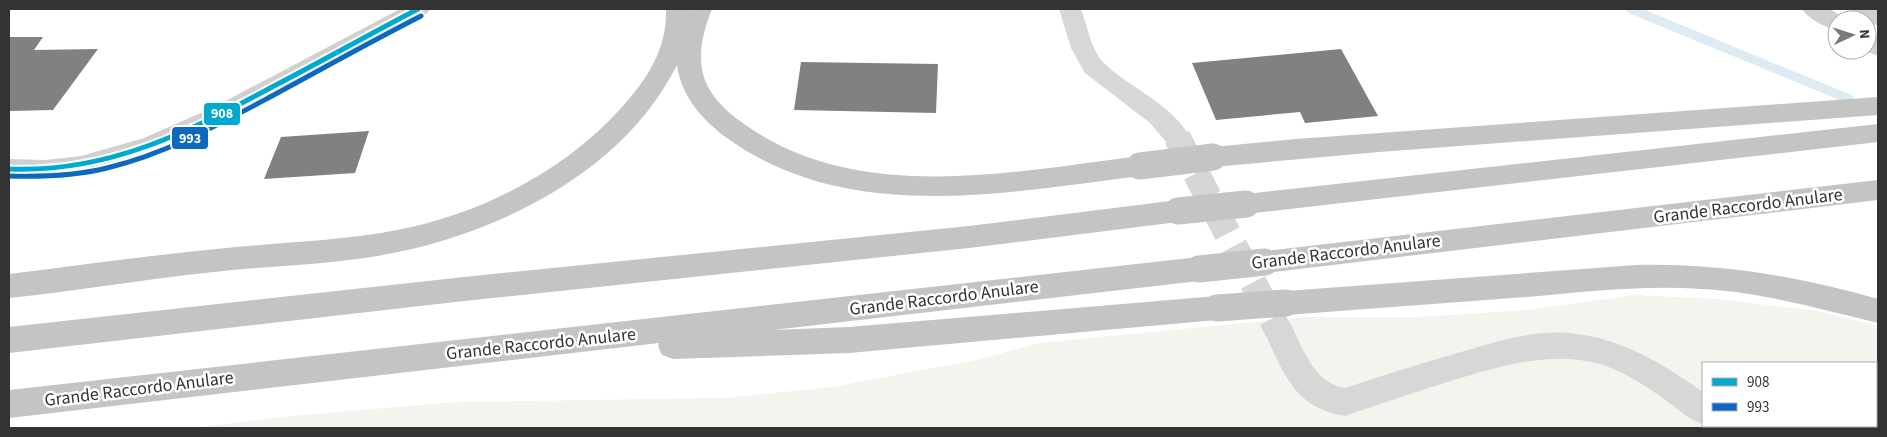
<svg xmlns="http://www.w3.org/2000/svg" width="1887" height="437" font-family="'Source Sans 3',sans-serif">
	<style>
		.green { fill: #f1f5ed; fill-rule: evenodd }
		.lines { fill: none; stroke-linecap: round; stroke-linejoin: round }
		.stream { stroke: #ddebf3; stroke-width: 9 }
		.building { fill: #818181 }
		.minor-tunnel { stroke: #d6d6d6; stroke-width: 27; stroke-dasharray: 27 14; stroke-linecap: butt }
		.minor { fill: #d7d7d7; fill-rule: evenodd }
		.secondary { fill: #d0d0d0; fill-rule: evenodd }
		.motorway { fill: #c4c4c4; fill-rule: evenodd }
		.motorway-bridge { stroke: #c4c4c4; stroke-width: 27 }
		.bus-1-casing { stroke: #fff; stroke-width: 9 }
		.bus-2-casing { stroke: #fff; stroke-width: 9 }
		.bus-1 { stroke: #00a9ce; stroke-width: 5 }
		.bus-2 { stroke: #0c69bf; stroke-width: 5 }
		.labels { text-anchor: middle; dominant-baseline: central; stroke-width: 5; stroke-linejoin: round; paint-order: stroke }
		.street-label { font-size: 18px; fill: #333; stroke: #fff }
		.line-badge { stroke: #fff; stroke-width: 2 }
		.badge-label { font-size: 14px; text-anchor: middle; font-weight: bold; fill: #fff }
	</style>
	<rect width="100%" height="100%" fill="#fff"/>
	<!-- green -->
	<path class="green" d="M1635,295l83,4 99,12 61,15v102h-1685l99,-12 164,-14 270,-4 106,-11 149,-28 58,-16 265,-26h113l111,-7zM1703,363h173v63h-173z"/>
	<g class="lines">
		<!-- stream -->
		<path class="stream" d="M1631,9l218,90"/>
	</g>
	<!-- building -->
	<path class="building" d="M9,37h34l-9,13 64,-1 -45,61 -44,1z
		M1341,49l37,67 -73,7 -5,-11 -84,8 -24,-57z
		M801,62l137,2 -2,49 -142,-3z
		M369,131l-14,42 -91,6 17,-42z"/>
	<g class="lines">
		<!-- minor-tunnel -->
		<path class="minor-tunnel" d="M1177,137l101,193"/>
		<!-- minor -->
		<path class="minor" d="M1059,9h22c6,16 10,40 22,53 27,27 67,40 87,75l-4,7 -9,2 -9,-2 -18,-21 -65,-50 -14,-25z
			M1278,317l11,4c13,25 25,63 56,67 39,-13 77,-25 116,-36 38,-11 76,-24 116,-18 47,6 88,31 126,58v32c-13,-4 -23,-13 -35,-22 -19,-14 -40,-28 -62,-36 -51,-17 -100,-1 -149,13 -38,12 -75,24 -112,37 -52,-8 -61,-44 -82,-86l4,-9z
			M1707,426h34l1,2h-34z"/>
		<!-- secondary -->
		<path class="secondary" d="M400,9h30l-4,5c-44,24 -89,48 -133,73 -90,49 -179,96 -284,92v-20l36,1 36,-4 63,-18 70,-31z
			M1802,9h28l17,11h-10v11c-12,-4 -29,-12 -35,-22z
			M1850,9h28v17l-25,-12z
			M1867,33l11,4v19l-14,-6h3z"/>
		<!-- motorway -->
		<path class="motorway" d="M666,9h22l1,2 1,-2h22c-19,48 -16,80 28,112 114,85 270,51 400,35l9,3 4,7 -4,7 -9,3c-136,17 -293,49 -413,-38 -24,-17 -46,-42 -50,-73 -52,104 -170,164 -279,187 -60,13 -123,13 -184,20 -68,7 -137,19 -205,26v-24c72,-9 144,-19 217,-26 57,-6 115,-7 171,-18 84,-16 168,-59 225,-123 26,-29 45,-58 44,-98z
			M1878,97v18l-499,37 -166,15 -9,-3 -4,-7 4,-7 9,-3 83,-8z
			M1878,124v18l-632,72 -10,-3 -4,-7 4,-7 10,-3z
			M1878,180v20l-613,73 -10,-3 -4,-8 4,-8 10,-3z
			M1178,200l10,4 4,7 -4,7 -10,4 -209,26 -505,53 -455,52v-26l455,-50 505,-51z
			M1199,257l10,4 4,8 -4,8 -10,4 -426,49 76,-3 368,-31 10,3 5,9 -5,9 -10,3 -368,33 -176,6 -11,-4 -4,-9 1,-3 -650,75v-28z
			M1636,265c83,-2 162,11 242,34v24c-59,-14 -116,-31 -177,-34 -58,-4 -116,3 -174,8 -80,6 -161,12 -241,18l-10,-3 -5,-9 5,-9 10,-3z"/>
		<!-- motorway-bridge -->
		<path class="motorway-bridge" d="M1140,166l73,-9
			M1178,211l68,-7
			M1199,269l66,-7
			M1217,308l69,-5"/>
		<!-- bus-1 casing -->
		<g class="bus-1-casing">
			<path id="bus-1" d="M9,169c100,4 179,-37 265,-83 48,-25 96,-52 144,-77"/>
		</g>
		<!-- bus-2 casing -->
		<g class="bus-2-casing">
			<path id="bus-2" d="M9,176c33,1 66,0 98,-8 58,-14 111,-43 163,-71 50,-27 100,-55 151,-81"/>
		</g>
		<!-- bus-1 -->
		<use href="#bus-1" class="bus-1"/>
		<!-- bus-2 -->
		<use href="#bus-2" class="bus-2"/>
	</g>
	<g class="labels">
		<!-- street labels -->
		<g class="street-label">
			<text transform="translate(1748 206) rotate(-7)">Grande Raccordo Anulare</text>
			<text transform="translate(1346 252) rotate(-7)">Grande Raccordo Anulare</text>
			<text transform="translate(944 298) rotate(-7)">Grande Raccordo Anulare</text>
			<text transform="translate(541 344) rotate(-6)">Grande Raccordo Anulare</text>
			<text transform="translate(139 389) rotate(-7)">Grande Raccordo Anulare</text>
		</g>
	</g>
	<g class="line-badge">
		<rect x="203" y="102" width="38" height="24" rx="5" fill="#00a9ce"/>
		<rect x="171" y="126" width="38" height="24" rx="5" fill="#0c69bf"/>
	</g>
	<g class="badge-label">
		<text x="222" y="118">908</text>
		<text x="190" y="143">993</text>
	</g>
	<!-- border -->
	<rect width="1887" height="437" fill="none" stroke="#333333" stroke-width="20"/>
	<!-- legend -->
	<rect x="1702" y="362" width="175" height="65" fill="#ffffff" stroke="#adadad"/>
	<rect x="1712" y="378" width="25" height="8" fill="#00a9ce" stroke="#adadad"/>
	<text x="1747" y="387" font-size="15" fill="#333333">908</text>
	<rect x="1712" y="403" width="25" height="8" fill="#0c69bf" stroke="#adadad"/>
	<text x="1747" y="412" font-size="15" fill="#333333">993</text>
	<!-- north arrow -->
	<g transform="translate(1852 35) rotate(86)"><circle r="24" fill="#ffffff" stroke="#adadad"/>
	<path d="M0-4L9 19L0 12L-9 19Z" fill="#7a7a7a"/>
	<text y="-8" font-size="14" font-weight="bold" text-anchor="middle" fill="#333333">N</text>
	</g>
</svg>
